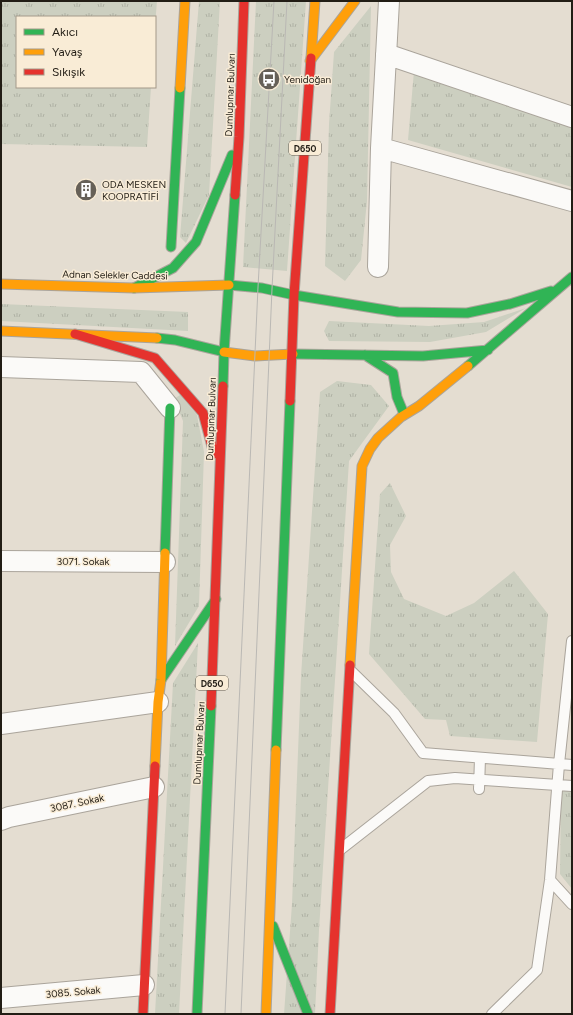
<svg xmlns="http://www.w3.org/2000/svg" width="573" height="1015" font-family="Figtree,sans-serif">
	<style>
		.grass { fill: url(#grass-tufts) }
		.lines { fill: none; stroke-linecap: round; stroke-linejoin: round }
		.lane-casing { stroke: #aaa49b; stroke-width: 12 }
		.street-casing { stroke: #aaa49b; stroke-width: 22 }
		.fast-casing { stroke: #aaa49b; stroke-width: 11 }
		.slow-casing { stroke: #aaa49b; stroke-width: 11 }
		.jam-casing { stroke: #aaa49b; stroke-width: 11 }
		.lane { stroke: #fbfaf8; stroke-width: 10 }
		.street { stroke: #fbfaf8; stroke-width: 20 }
		.fast { stroke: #30b455; stroke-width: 9 }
		.slow { stroke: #ff9f0a; stroke-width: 9 }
		.jam { stroke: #e5322d; stroke-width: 9 }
		.tram { stroke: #bab8b4; stroke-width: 1 }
		.labels { text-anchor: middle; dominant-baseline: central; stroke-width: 3; stroke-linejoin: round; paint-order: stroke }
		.shield { fill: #f9ecd6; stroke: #625b4f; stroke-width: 1 }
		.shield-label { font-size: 9px; font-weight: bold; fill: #221d15 }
		.poi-label { font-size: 10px; fill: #221d15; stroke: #f9ecd6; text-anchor: start }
		.street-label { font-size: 10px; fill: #221d15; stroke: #f9ecd6 }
	</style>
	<defs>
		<pattern id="grass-tufts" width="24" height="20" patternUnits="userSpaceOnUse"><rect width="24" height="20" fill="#cccfc0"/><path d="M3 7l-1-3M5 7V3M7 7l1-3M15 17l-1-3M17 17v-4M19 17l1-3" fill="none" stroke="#afb1a4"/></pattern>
	</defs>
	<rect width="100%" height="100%" fill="#e4ddd1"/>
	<!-- grass -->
	<path class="grass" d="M1,1h156l-2,25v-9h-138v70h134l-4,60 -146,-3z
		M199,1h21l-11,194 -23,48 -6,-6z
		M256,1h50l-19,270 -44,-4z
		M371,6l-4,195 -6,59 -16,21 -20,-15 4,-142 5,-72z
		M414,71l158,55v61l-164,-47z
		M1,304l187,8v19l-187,-10z
		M526,308l-40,24 -56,10 -101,-1 -5,-10 5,-10 100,5 55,-4z
		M337,381l34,4 18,21 -40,55 -30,469 -4,84h-31l8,-110 9,-228 19,-284z
		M180,395l17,20 7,37 -5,154 -24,40 8,-225 -9,-22z
		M390,483l16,33 -16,29 1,27 13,27 42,17 28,-13 40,-32 34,43 -11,128 -87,-6 -4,-16 -21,-1 -56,-65 11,-160z
		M198,643l-19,371h-24l18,-331z
		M561,790l11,1v98l-12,-15z"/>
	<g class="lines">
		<!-- lane casing -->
		<g class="lane-casing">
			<path id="lane" d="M352,672l42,41 29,40 149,12
				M479,789l1,-31
				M341,849l87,-68 27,-3 117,8
				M550,880l22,24
				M492,1014l45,-44 13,-90 9,-116 13,-123"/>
		</g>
		<!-- street casing -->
		<g class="street-casing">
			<path id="street" d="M386,54l186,63
				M381,148l191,53
				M378,267l3,-119 8,-147
				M1,367l140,5 29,36
				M1,561l164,1
				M1,724l157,-22
				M1,820l8,-3 145,-30
				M1,998l143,-13"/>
		</g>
		<!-- fast casing -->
		<g class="fast-casing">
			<path id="fast" d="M171,247l9,-159
				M229,285l33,3 32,7
				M134,288l39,-20 23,-26 36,-87
				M294,295l104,17 69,1 43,-9 41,-13
				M157,338l18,2 49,12
				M293,354l130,2 65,-6
				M365,355l28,18 4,24 7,17
				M468,366l104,-89
				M223,386l1,-34 11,-157
				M165,553l5,-145
				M161,680l55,-81
				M276,750l14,-349
				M273,926l35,88
				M197,1014l14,-308"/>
		</g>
		<!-- slow casing -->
		<g class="slow-casing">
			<path id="slow" d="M311,58l4,-57
				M310,61l45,-60
				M180,88l5,-87
				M1,284l133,4 95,-3
				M1,331l156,7
				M224,352l31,4 38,-2
				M350,665l12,-199 8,-17 8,-11 23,-21 18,-11 49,-40
				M155,766l3,-64 3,-22 4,-127
				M266,1014l10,-264"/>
		</g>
		<!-- jam casing -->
		<g class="jam-casing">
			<path id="jam" d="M235,195l4,-58 5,-136
				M75,334l80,24 48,55 11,41
				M290,401l4,-106 17,-237
				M211,706l12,-320
				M143,1014l12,-248
				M330,1014l20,-349"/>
		</g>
		<!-- lane -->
		<use href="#lane" class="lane"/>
		<!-- street -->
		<use href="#street" class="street"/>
		<!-- fast -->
		<use href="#fast" class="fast"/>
		<!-- slow -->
		<use href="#slow" class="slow"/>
		<!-- jam -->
		<use href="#jam" class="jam"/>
		<!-- tram -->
		<path class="tram" d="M225,1014l33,-727 16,-286
			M241,1014l31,-725 15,-288"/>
	</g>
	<!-- icons -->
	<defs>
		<g id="bus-disc" transform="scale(1.15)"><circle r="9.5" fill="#666057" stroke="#f9ecd6"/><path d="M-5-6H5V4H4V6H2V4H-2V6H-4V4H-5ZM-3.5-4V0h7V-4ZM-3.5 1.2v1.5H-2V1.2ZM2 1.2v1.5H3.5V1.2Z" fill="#fff"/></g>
		<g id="building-disc" transform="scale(1.15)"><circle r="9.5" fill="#666057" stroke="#f9ecd6"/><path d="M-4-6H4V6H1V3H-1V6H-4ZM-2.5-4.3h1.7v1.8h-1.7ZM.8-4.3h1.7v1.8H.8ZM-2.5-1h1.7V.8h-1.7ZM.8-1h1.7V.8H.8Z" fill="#fff"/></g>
	</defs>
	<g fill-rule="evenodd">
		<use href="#bus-disc" x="269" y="79"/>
		<use href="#building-disc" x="86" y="190"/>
	</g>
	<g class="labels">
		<!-- shield labels -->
		<g class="shield">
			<rect x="289" y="141" width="32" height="14" rx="3"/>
			<rect x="196" y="676" width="32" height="14" rx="3"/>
		</g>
		<g class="shield-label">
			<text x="305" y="148">D650</text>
			<text x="212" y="683">D650</text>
		</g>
		<!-- poi labels -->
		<g class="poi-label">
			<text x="284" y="79">Yenidoğan</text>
			<text x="102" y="184">ODA MESKEN<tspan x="102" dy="12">KOOPRATİFİ</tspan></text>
		</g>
		<!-- street labels -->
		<g class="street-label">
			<text transform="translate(230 95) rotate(-88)">Dumlupınar Bulvarı</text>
			<text transform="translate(115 275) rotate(1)">Adnan Selekler Caddesi</text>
			<text transform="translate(211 419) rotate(-88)">Dumlupınar Bulvarı</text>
			<text x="83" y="561">3071. Sokak</text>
			<text transform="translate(199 743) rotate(-87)">Dumlupınar Bulvarı</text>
			<text transform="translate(77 803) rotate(-12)">3087. Sokak</text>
			<text transform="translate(73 992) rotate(-5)">3085. Sokak</text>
		</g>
	</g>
	<!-- border -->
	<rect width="573" height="1015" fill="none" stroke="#221d15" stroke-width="4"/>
	<!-- legend -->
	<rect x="16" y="16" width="140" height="72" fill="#f9ecd6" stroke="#a39989"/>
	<rect x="24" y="29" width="20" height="6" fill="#30b455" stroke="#a39989"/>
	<text x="52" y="36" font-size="12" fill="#221d15">Akıcı</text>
	<rect x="24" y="49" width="20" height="6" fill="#ff9f0a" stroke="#a39989"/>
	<text x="52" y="56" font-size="12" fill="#221d15">Yavaş</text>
	<rect x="24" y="69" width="20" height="6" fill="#e5322d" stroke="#a39989"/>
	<text x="52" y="76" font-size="12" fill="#221d15">Sıkışık</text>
</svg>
